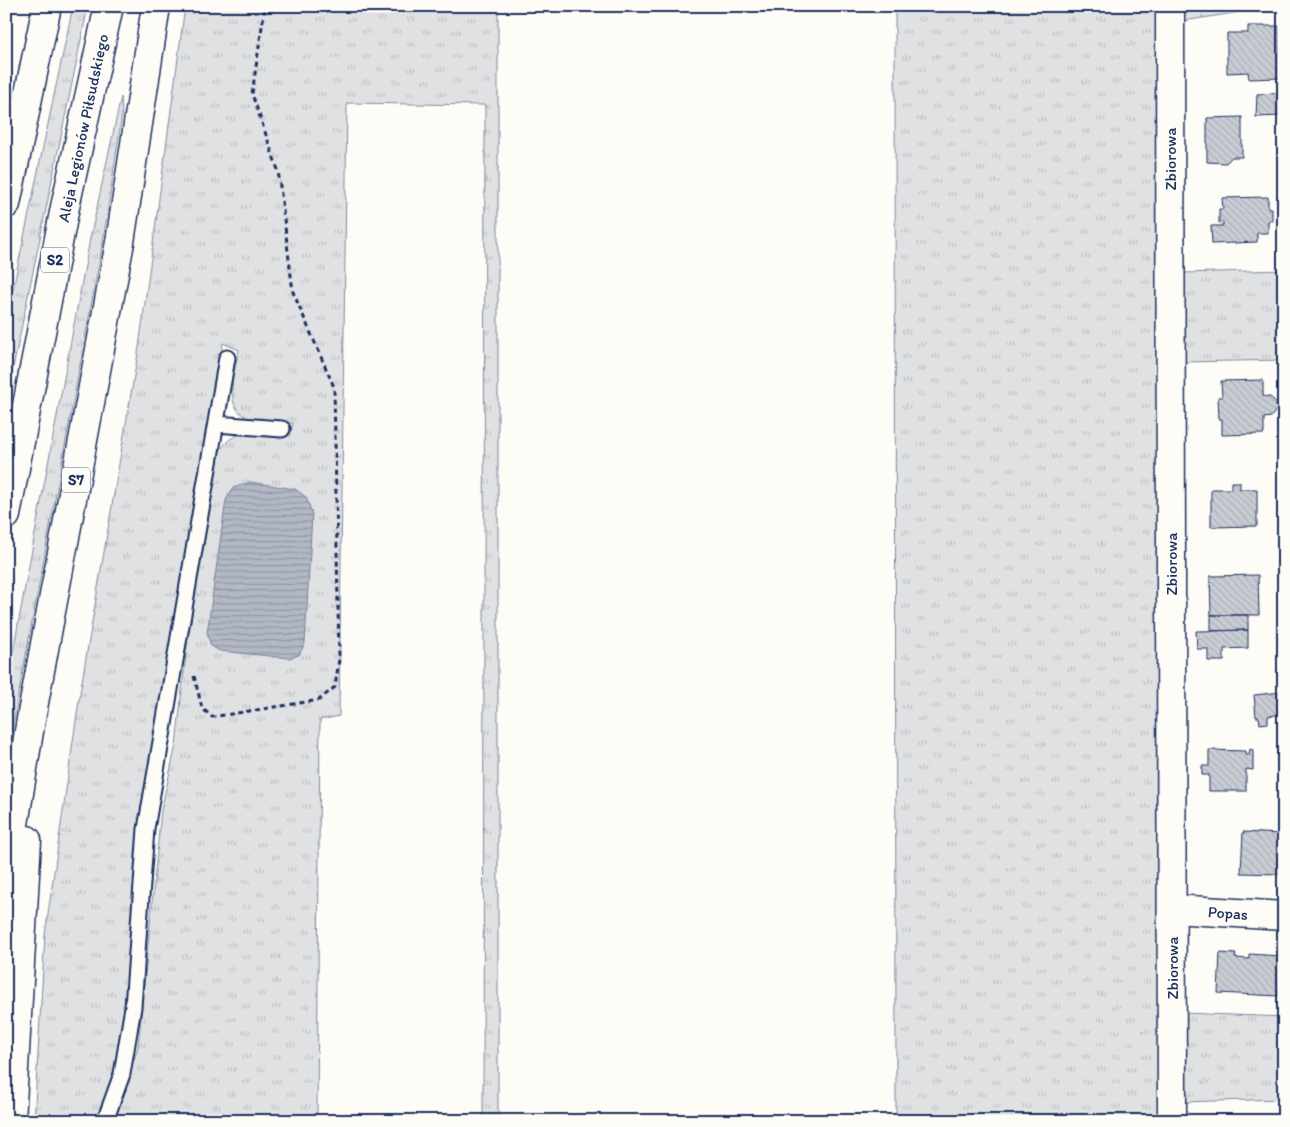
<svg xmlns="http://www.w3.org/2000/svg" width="1290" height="1127" font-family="Itim,sans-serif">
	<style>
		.grass { fill: url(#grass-tufts); stroke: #7e88a0 }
		.forest { fill: url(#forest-firs); stroke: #7e88a0 }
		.water { fill: url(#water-rules); stroke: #76819c }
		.building { fill: url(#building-back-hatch); stroke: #1b2f5e }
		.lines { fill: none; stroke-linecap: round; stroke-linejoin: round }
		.service-casing { stroke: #1b2f5e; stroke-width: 19 }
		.minor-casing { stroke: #1b2f5e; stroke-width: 31 }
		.motorway-casing { stroke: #1b2f5e; stroke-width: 31 }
		.path { stroke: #1b2f5e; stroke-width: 3; stroke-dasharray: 5 4; stroke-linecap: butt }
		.service { stroke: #fdfcf7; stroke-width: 15 }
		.minor { stroke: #fdfcf7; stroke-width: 28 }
		.motorway { stroke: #fdfcf7; stroke-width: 28 }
		.labels { text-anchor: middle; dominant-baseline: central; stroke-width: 4; stroke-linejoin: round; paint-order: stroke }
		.shield { fill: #fdfcf7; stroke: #5f6c8c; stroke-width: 1 }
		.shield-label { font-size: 15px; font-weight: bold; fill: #1b2f5e }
		.street-label { font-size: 16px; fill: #1b2f5e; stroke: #fdfcf7 }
	</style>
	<defs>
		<pattern id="grass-tufts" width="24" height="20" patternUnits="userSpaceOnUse" patternTransform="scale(1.25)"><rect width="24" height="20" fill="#e0e1e3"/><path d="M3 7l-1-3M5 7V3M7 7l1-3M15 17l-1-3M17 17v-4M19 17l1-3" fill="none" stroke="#c0c1c5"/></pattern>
		<pattern id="forest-firs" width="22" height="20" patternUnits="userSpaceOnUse" patternTransform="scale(1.25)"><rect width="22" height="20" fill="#e0e1e3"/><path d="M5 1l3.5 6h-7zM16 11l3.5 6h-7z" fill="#c0c1c5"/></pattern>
		<pattern id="water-rules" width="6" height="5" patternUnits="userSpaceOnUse" patternTransform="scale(1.25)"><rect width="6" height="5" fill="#b3b8c5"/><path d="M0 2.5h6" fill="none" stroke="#9196a3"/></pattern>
		<pattern id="building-back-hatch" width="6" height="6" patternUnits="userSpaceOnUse" patternTransform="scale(1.25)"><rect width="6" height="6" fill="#c9ccd3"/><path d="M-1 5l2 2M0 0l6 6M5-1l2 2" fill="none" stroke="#acb0b8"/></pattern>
	</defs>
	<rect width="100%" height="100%" fill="#fdfcf7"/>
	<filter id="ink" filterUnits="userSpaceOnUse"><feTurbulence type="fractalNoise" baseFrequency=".02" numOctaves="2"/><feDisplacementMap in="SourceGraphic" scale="10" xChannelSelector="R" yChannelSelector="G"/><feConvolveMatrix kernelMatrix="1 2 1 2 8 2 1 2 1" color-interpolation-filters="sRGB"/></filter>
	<g filter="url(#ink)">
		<!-- grass -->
		<path class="grass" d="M73,6h15l-82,396v-80z
			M185,6h313v1115h-15l2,-1016 -138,-2 -8,613 -19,4 -3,401h-203l24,-74 23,-236 15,-66 12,-109 32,-185c15,-27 45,-18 70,-15l3,-13c-11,-1 -24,1 -35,-2 -38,-7 -25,-45 -19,-71l-16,-7 -52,290 -35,217 -3,86 -8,74 -9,59 -19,52h-63l11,-186 35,-242 59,-346z
			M895,6h267l-1,1115h-265z
			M121,97l1,18 -19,127 -97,520v-73l84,-450z
			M1284,270v90l-100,2v-89z
			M1182,1013l102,4v82l-102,3v-27l4,-6v-13l-4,-6z"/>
		<!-- forest -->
		<path class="forest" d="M1183,6h96l-96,15z"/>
		<!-- water -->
		<path class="water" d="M250,482l45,7 11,8 6,17 -7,129 -6,12 -10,3 -69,-7 -9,-5 -4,-13 19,-133 7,-12z"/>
		<!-- building -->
		<path class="building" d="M1248,26h31l1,52 -31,1 -1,-7 -21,1v-40h21z
			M1282,93v23l-26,1 1,-23z
			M1242,117v40h-10l-6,6 -19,-1v-44z
			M1268,197v11h4v13h-4v12h-11v9l-45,2 -1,-18h12v-4l-4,1v-14h4l-1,-11z
			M1263,380v16l7,1 6,5 1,7 -6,8 -7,1v16l-42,1v-16h-3l-1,-22h4l-1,-16z
			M1231,482h9v7h17v37l-46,1v-38h20z
			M1258,575l1,40h-48l-1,-39z
			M1211,615h37v15l-37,1z
			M1248,630v18l-24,1v12h-16v-12h-11l-1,-18z
			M1282,692l2,22 -16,2v7l-8,1 -1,-7h-3l-2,-22z
			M1250,749l3,1v20l-7,-1v22h-37v-16h-7v-9h7v-16l37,1v4h3z
			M1243,832l38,2 -1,40 -39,-1z
			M1220,953l16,1 -1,4 14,1v-5l32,2v26h-1l-1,14 -61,-3z"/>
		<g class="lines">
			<!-- service casing -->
			<g class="service-casing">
				<path id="service" d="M216,424l66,5
					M105,1121l17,-47 11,-67 13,-178 81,-471"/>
			</g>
			<!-- minor casing -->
			<g class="minor-casing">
				<path id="minor" d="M1170,6l2,1115
					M1173,909l111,7"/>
			</g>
			<!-- motorway casing -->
			<g class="motorway-casing">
				<path id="motorway" d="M6,204l41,-198
					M6,515l59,-308 44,-201
					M6,874l25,-155 89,-477 36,-236
					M11,1121l16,-281"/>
			</g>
			<!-- path -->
			<path class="path" d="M194,676l8,32 10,9 107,-17 16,-13 4,-28 -5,-272 -41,-95 -15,-122 -26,-76 13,-88"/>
			<!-- service -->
			<use href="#service" class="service"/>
			<!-- minor -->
			<use href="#minor" class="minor"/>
			<!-- motorway -->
			<use href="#motorway" class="motorway"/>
		</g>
	</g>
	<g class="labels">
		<!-- shield labels -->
		<g class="shield">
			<rect x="41" y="247.5" width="28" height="25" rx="4"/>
			<rect x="62" y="467.5" width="28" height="25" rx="4"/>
		</g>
		<g class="shield-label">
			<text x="55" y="260">S2</text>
			<text x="76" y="480">S7</text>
		</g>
		<!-- street labels -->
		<g class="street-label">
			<text transform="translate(83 128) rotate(-78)">Aleja Legionów Piłsudskiego</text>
			<text transform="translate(1170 159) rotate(-90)">Zbiorowa</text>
			<text transform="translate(1171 564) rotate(-90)">Zbiorowa</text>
			<text transform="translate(1228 913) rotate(4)">Popas</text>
			<text transform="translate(1172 968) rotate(-90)">Zbiorowa</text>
		</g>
	</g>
	<!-- margin -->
	<rect width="1290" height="1127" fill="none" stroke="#fdfcf7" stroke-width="25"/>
	<rect x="12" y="12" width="1265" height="1102" fill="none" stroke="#1b2f5e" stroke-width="2" filter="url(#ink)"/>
</svg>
